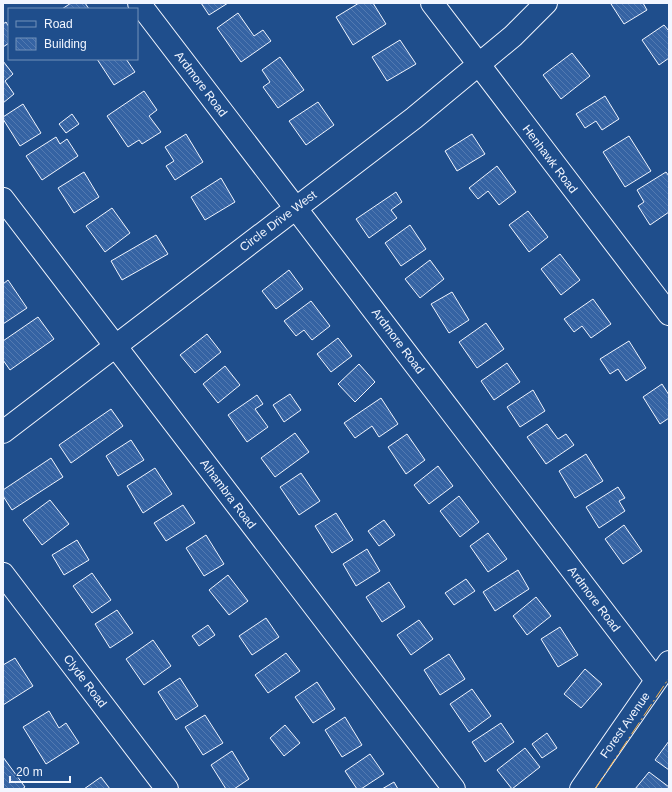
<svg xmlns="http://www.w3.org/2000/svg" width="672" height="792" font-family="Arial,sans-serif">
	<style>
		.building { fill: url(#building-back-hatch); stroke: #f2f6ff }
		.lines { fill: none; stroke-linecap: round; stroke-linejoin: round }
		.minor-casing { stroke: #f2f6ff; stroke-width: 24 }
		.minor { stroke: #1f4e8c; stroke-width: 22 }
		.power { stroke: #ffb74d; stroke-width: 1; stroke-dasharray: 14 3 2 3; stroke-linecap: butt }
		.labels { text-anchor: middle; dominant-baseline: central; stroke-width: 3; stroke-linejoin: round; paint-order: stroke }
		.street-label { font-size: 12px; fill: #f2f6ff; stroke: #1f4e8c }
	</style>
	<defs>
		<pattern id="building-back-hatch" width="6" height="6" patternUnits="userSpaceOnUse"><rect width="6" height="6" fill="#3563a3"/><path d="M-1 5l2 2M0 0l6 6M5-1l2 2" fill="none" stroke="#537ab1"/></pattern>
	</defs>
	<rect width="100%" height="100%" fill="#1f4e8c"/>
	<!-- building -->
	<path class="building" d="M71,3h14l4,6h-27z
		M201,3h27l-19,12z
		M359,3h14l13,21 -33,21 -17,-28z
		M614,3h29l4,7 -23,14 -13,-20z
		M238,13l16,23 9,-6 8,11 -30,21 -24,-34z
		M6,22l3,5v16l-6,4v-23z
		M664,25l5,6v27l-10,7 -17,-25z
		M400,40l16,24 -29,17 -15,-24z
		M572,53l18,23 -29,23 -18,-24z
		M280,57l24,33 -26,18 -15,-21 7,-5 -8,-12z
		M97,59h29l9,13 -21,13z
		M3,61l10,13 -8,7 9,13 -11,9z
		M144,91l13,19 -8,6 12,16 -19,12 -3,-4 -11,7 -21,-31z
		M605,96l14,23 -17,11 -6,-9 -11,7 -9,-14z
		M318,102l16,23 -28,20 -17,-24z
		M23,104l18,29 -21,13 -17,-27v-2z
		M72,114l7,10 -13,9 -7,-9z
		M186,134l17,28 -28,18 -9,-14 8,-5 -9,-14z
		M472,134l13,20 -28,17 -12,-20z
		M629,136l22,35 -26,16 -22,-35z
		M56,137l4,7 7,-5 11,17 -36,24 -16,-24z
		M497,166l19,26 -17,13 -11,-14 -10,8 -9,-11z
		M84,172l15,25 -25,16 -16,-25z
		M666,172l3,4v36l-19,13 -12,-19 6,-4 -7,-12z
		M221,178l14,24 -30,18 -14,-23z
		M396,192l6,10 -11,8 6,8 -28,20 -13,-19z
		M112,208l18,25 -25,19 -19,-26z
		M528,211l20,26 -19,15 -20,-27z
		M410,225l16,24 -25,17 -16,-23z
		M156,235l12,19 -46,26 -11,-19z
		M560,254l20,26 -19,15 -20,-26z
		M430,260l14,19 -24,19 -15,-19z
		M289,270l14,19 -27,20 -14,-18z
		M8,280l19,28 -24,16v-40z
		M452,292l17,28 -20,13 -18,-29z
		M593,299l18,25 -20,14 -9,-12 -8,6 -10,-13z
		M311,301l19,25 -18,14 -8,-10 -8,6 -12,-15z
		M38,317l16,22 -44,31 -7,-10v-19z
		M486,323l18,26 -27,19 -18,-26z
		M207,334l14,18 -26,21 -15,-18z
		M338,338l14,18 -21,16 -14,-18z
		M629,341l17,27 -20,13 -8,-12 -8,5 -10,-15z
		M507,363l13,19 -26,18 -13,-19z
		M359,364l16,18 -20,20 -17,-18z
		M225,366l15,19 -22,18 -15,-19z
		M662,384l7,11v23l-9,6 -17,-27z
		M533,390l12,21 -25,16 -13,-20z
		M290,394l11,16 -17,12 -11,-17z
		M257,395l6,9 -8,5 13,18 -21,15 -19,-27z
		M381,398l17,26 -19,13 -7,-11 -17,12 -11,-15z
		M111,409l12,17 -52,37 -12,-18z
		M547,424l11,15 8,-5 8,11 -28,19 -19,-27z
		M295,433l14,19 -34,25 -14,-19z
		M407,434l18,26 -19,14 -18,-27z
		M131,440l13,20 -26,16 -12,-20z
		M586,454l17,27 -28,17 -16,-27z
		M51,458l12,19 -51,33 -9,-14v-6z
		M438,466l15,20 -24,18 -15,-19z
		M155,468l17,26 -29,19 -16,-27z
		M301,473l19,28 -21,14 -19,-28z
		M618,487l7,11 -6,3 6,10 -26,17 -13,-21z
		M459,496l20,26 -19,15 -20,-26z
		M50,500l19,24 -27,21 -19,-25z
		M183,505l12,18 -29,18 -12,-18z
		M336,513l17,27 -21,13 -17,-27z
		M384,520l11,15 -16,11 -11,-15z
		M624,525l18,26 -19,13 -18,-25z
		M488,533l19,26 -19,13 -18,-26z
		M206,535l18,29 -20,12 -18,-28z
		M77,540l12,20 -25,15 -12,-20z
		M367,549l13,22 -24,15 -13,-22z
		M518,570l11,19 -34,22 -12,-19z
		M92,573l19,27 -19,13 -19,-27z
		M228,575l20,26 -19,14 -20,-25z
		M466,579l9,12 -21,14 -9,-12z
		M389,582l16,25 -23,15 -16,-25z
		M536,597l15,19 -24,19 -14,-19z
		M117,610l16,23 -23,15 -15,-24z
		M266,618l13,19 -27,18 -13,-19z
		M419,620l14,19 -22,16 -14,-20z
		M208,625l7,10 -16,11 -7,-10z
		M560,627l18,28 -20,12 -17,-28z
		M153,640l18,26 -27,19 -18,-26z
		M286,653l14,18 -32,22 -13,-18z
		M449,654l16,25 -25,16 -16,-25z
		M15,658l18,28 -30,19v-40z
		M585,669l17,15 -21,24 -17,-14z
		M180,678l18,28 -22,14 -18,-28z
		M317,682l18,27 -22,14 -18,-26z
		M472,689l19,27 -22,16 -19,-28z
		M49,711l10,17 7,-5 13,20 -33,21 -23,-37z
		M205,715l18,28 -20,12 -18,-28z
		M345,717l17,28 -20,12 -17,-27z
		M501,723l13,19 -29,20 -13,-20z
		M285,725l15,18 -16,13 -14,-18z
		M547,733l10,15 -15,10 -10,-14z
		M669,741v29l-14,-10z
		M525,748l15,19 -28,22 -15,-19z
		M232,751l17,28 -15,10h-8l-15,-24z
		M370,754l14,20 -23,15h-4l-12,-18z
		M3,757l22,30 -3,2h-19z
		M649,772l20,15v2h-34z
		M101,777l9,12h-26z
		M394,782l4,7h-16z"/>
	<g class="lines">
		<!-- minor casing -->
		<g class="minor-casing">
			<path id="minor" d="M139,3l517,677
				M432,3l237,311
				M3,199l451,590
				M3,432l411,-314 99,-82 33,-33
				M3,574l164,215
				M581,789l88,-127"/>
		</g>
		<!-- minor -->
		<use href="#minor" class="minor"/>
		<!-- power -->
		<path class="power" d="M595,789l74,-111"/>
	</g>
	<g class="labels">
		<!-- street labels -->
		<g class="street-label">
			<text transform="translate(201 84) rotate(53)">Ardmore Road</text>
			<text transform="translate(550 159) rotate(53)">Henhawk Road</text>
			<text transform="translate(278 221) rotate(-37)">Circle Drive West</text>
			<text transform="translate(398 341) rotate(53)">Ardmore Road</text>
			<text transform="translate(228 494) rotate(53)">Alhambra Road</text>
			<text transform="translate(594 599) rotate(53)">Ardmore Road</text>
			<text transform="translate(85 681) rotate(53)">Clyde Road</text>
			<text transform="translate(625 725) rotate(-55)">Forest Avenue</text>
		</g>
	</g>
	<!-- border -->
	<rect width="672" height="792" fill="none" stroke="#f2f6ff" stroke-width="8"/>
	<!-- legend -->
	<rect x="8" y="8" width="130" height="52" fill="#1f4e8c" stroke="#7391ba"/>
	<rect x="16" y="21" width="20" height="6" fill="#1f4e8c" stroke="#7391ba"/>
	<text x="44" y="28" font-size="12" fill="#f2f6ff">Road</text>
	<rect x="16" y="38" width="20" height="12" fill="url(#building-back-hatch)" stroke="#7391ba"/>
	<text x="44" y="48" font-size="12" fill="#f2f6ff">Building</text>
	<!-- scale -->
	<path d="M10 776v6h60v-6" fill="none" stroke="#f2f6ff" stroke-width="2"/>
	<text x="16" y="776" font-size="12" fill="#f2f6ff" stroke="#1f4e8c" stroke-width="3" paint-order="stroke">20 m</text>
</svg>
